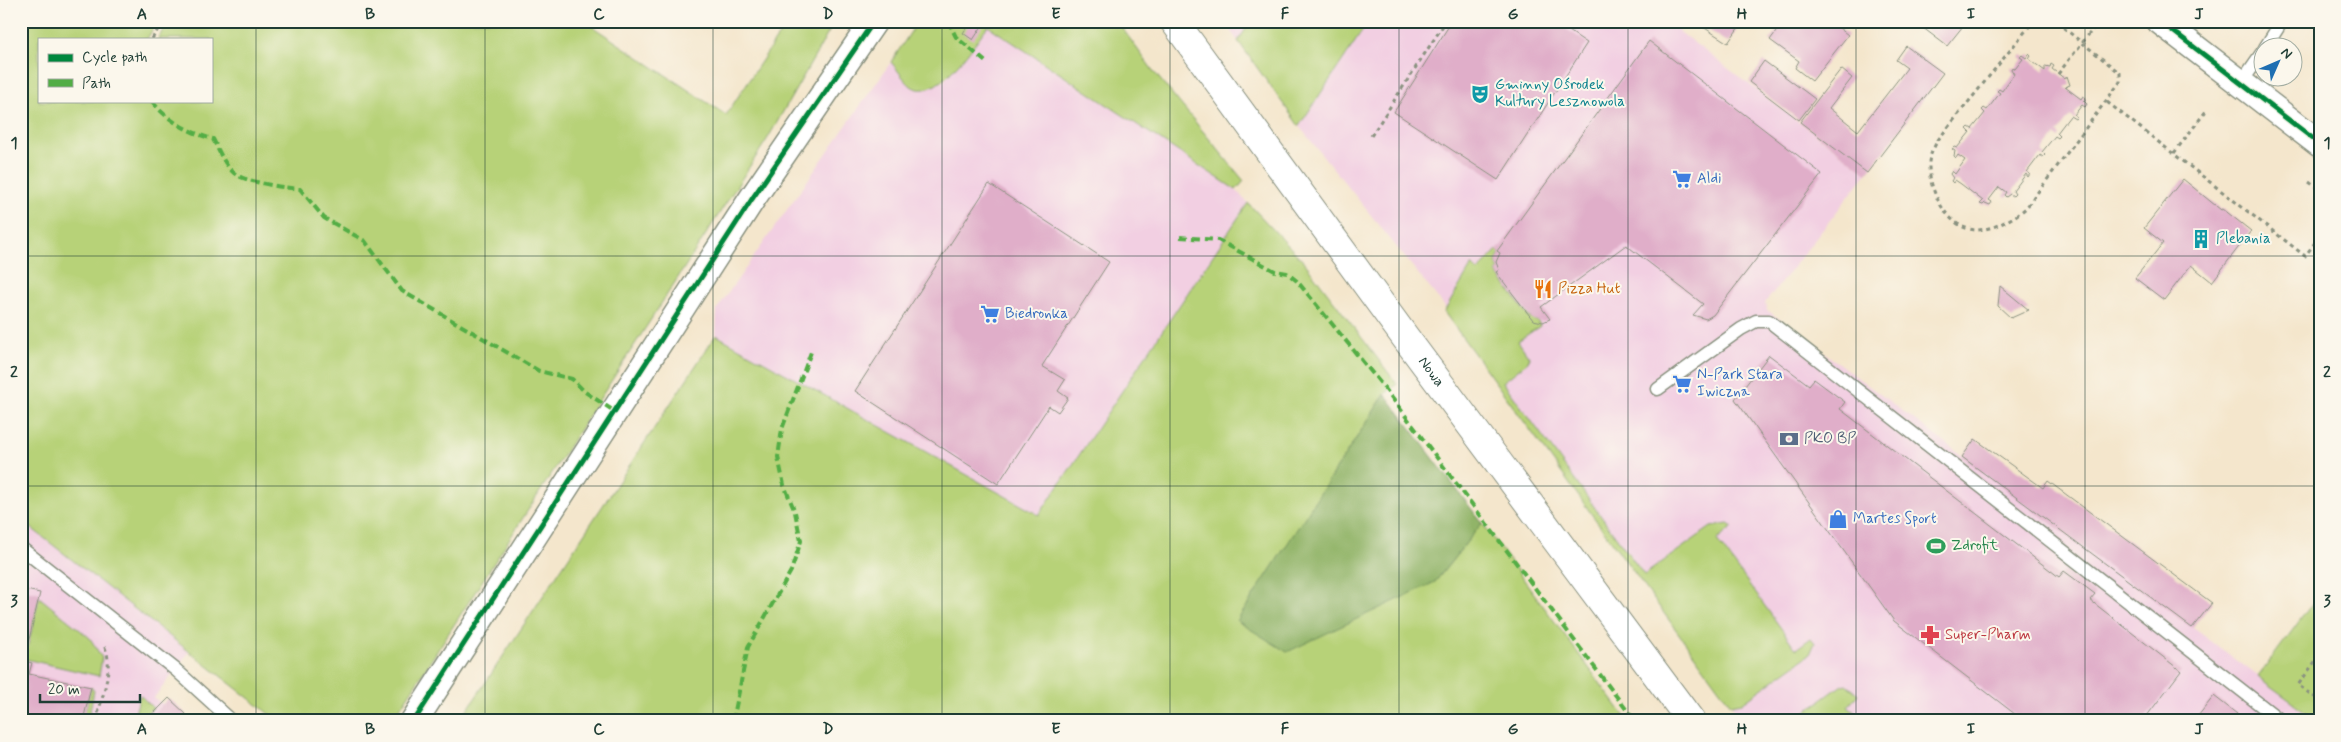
<svg xmlns="http://www.w3.org/2000/svg" width="2341" height="742" font-family="Mynerve,sans-serif">
	<style>
		.built { fill: #f2cfe2 }
		.green { fill: #b7d278; stroke: #6b8856 }
		.forest { fill: #91b468; stroke: #58784e }
		.building { fill: #e0aec9 }
		.lines { fill: none; stroke-linecap: round; stroke-linejoin: round }
		.service-casing { stroke: #8a9280; stroke-width: 15 }
		.minor-casing { stroke: #8a9280; stroke-width: 29 }
		.secondary-casing { stroke: #8a9280; stroke-width: 30 }
		.path { stroke: #8a9280; stroke-width: 3; stroke-dasharray: 4 4; stroke-linecap: butt }
		.service { stroke: #fff; stroke-width: 12 }
		.minor { stroke: #fff; stroke-width: 26 }
		.secondary { stroke: #fff; stroke-width: 28 }
		.quiet { stroke: #52ad45; stroke-width: 4; stroke-dasharray: 8 4; stroke-linecap: butt }
		.cycleway-casing { stroke: #fbf7ec; stroke-width: 8 }
		.cycleway { stroke: #00873e; stroke-width: 5 }
		.grid { fill: none; stroke: #1f3d34; stroke-width: 1; stroke-opacity: 0.55 }
		.labels { text-anchor: middle; dominant-baseline: central; stroke-width: 4; stroke-linejoin: round; paint-order: stroke }
		.culture-label { font-size: 15px; fill: #0d838f; stroke: #fbf7ec; text-anchor: start }
		.shop-label { font-size: 15px; fill: #366cbe; stroke: #fbf7ec; text-anchor: start }
		.food-label { font-size: 15px; fill: #c56008; stroke: #fbf7ec; text-anchor: start }
		.street-label { font-size: 15px; fill: #1f3d34; stroke: #fbf7ec }
		.service-label { font-size: 15px; fill: #4e5e75; stroke: #fbf7ec; text-anchor: start }
		.leisure-label { font-size: 15px; fill: #27864d; stroke: #fbf7ec; text-anchor: start }
		.health-label { font-size: 15px; fill: #be3a42; stroke: #fbf7ec; text-anchor: start }
		.neatline { fill: none; stroke: #1f3d34; stroke-width: 2 }
		.grid-label { font-size: 16px; text-anchor: middle; font-weight: bold; fill: #1f3d34 }
	</style>
	<rect width="100%" height="100%" fill="#fbf7ec"/>
	<filter id="ink" filterUnits="userSpaceOnUse"><feTurbulence type="fractalNoise" baseFrequency=".02" numOctaves="2"/><feDisplacementMap in="SourceGraphic" scale="10" xChannelSelector="R" yChannelSelector="G"/><feConvolveMatrix kernelMatrix="1 2 1 2 8 2 1 2 1" color-interpolation-filters="sRGB"/></filter>
	<filter id="wash" filterUnits="userSpaceOnUse"><feTurbulence type="fractalNoise" baseFrequency=".0096" numOctaves="4" result="noise"/><feDisplacementMap in="SourceGraphic" scale="20" xChannelSelector="R" yChannelSelector="G"/><feGaussianBlur stdDeviation="1.12" result="paint"/><feColorMatrix in="noise" values="0 0 0 0 0 0 0 0 0 0 0 0 0 0 0 0 0 1.4 0 .05"/><feComposite in="paint" operator="in"/></filter>
	<g filter="url(#wash)">
		<rect width="100%" height="100%" fill="#f4e6cc"/>
		<!-- built -->
		<path class="built" d="M1223,21h28l-13,20z
			M1369,21h296l202,152 -102,130 2,7 551,411h-575l-299,-409 1,-5 -146,-181z
			M988,26l248,164 12,13 -209,313 -323,-181 1,-26 174,-247 21,25 31,-5z
			M21,520l168,132 -35,46 9,6 6,-6 17,16 -6,7h-159z"/>
		<!-- green -->
		<path class="green" d="M21,21h137l-11,18h-108v62h172v-62h-53l10,-18h416l142,94 62,-94h47l-67,117 -376,583h-114l-257,-201z
			M918,21h199l37,51 90,109 -8,9 -248,-164c-14,17 -51,78 -77,60 -7,-6 -14,-17 -20,-24z
			M1251,21h118l-70,105 -61,-85z
			M1248,203l56,59 93,122 -12,10 -147,227 197,-39 47,-59 146,198h-1168l256,-386 323,180z
			M1497,250l3,3 -4,9 3,8 -3,2 32,44 11,7 1,3 -22,15 11,16 -1,5 -25,20 141,193 67,-48 17,-3 5,3 -16,13 79,109 15,-11 4,5 -5,11 -68,49 -11,2 -287,-393 28,-47 6,6z
			M2320,593v128h-2l-60,-44z
			M39,597l51,41 12,20 -3,18 -74,-17z
			M1846,684l12,10 -10,13 19,14h-74l49,-36z
			M91,687l3,4 -6,30h-5z
			M140,695l13,13 -10,9 3,4h-13z"/>
		<!-- forest -->
		<path class="forest" d="M1385,394l97,129 -47,59 -148,70 -50,-31z"/>
		<g id="blocks">
			<!-- building -->
			<path class="building" d="M971,21l11,5 -9,14 -10,-7z
				M1452,21h102l33,22 -89,137 -104,-68z
				M1694,21h49l-15,22z
				M1784,21h55l3,3 -3,4 9,7 -36,46 -17,-13 4,-7 -29,-21z
				M1914,21h53l-20,25z
				M1649,41l173,133 -109,141 -7,4 -13,-4 10,-11 -77,-59 -85,62 9,12 -7,3 -10,-2 -37,-48 3,-2 -3,-8 4,-9 -3,-2z
				M1906,46l37,27 -76,100 -67,-51 41,-53 11,9 -23,30 29,23 49,-63 -11,-8z
				M2029,54l2,2 -2,3 16,12v-5l5,1 1,-3 3,2 -2,3 13,10 2,-3 3,9 -5,2 16,12 2,-3 3,2 -2,3 3,3 -2,3 -3,-2 -8,10 3,2 -2,2 -5,-3 -13,17 3,3 -2,2 -3,-2 -13,16 3,3 -2,2 -3,-2 -13,17 3,2 -2,3 -2,-3 -13,17 2,3 -2,2 -3,-2 -4,3 -2,-2 2,-3 -7,-5 -10,13 3,2 -2,3 -5,-2 -2,2 -3,-1 3,-3 -22,-17 -6,-4 -2,3 -2,-2 2,-3 -3,-4 2,-3 3,3 10,-14 -7,-5 -2,3 -2,-2 1,-5 -3,-2 2,-2 3,1 13,-16 -3,-3 2,-2 3,2 13,-16 -3,-3 2,-2 3,2 13,-17 -3,-2 2,-2 3,2 12,-17 -3,-5 1,-2 3,2 8,-10 -3,-2 2,-2 4,3z
				M1764,61l51,38 -16,21 -50,-38z
				M2183,179l38,31 2,-1 28,22 -39,51 -21,-17 -27,35 -29,-22 28,-35 -19,-15z
				M989,184l120,78 -67,104 23,14 -7,11 10,7 -10,14 -9,-6 -51,78 -143,-93z
				M2000,286l29,24 -18,8 -13,-12z
				M1769,355l40,30 5,-6 31,23 -5,7 219,168 5,-6 31,23 -5,6 91,71 -38,50h-119l-130,-100 -159,-222z
				M1975,439l68,49 5,-7 164,122 -20,25 -230,-171z
				M21,589l19,4 -16,68 8,2 -3,11 62,13 -8,34h-62z
				M2214,696l32,25h-52z
				M169,698l17,16 -6,7h-26l-4,-4z"/>
		</g>
	</g>
	<g filter="url(#ink)">
		<use href="#blocks" fill-opacity="0" stroke="#8a9280" stroke-width="1"/>
		<g class="lines">
			<!-- service casing -->
			<g class="service-casing">
				<path id="service" d="M2265,48l17,-27
					M2241,83l23,-33
					M1658,389l83,-60 15,-8h13l512,400
					M21,548l155,122 56,51"/>
			</g>
			<!-- minor casing -->
			<g class="minor-casing">
				<path id="minor" d="M2160,21l160,123
					M414,721l338,-522 122,-178"/>
			</g>
			<!-- secondary casing -->
			<g class="secondary-casing">
				<g id="secondary">
					<path id="s1" d="M1174,21l231,316 286,384"/>
				</g>
			</g>
			<!-- path -->
			<path class="path" d="M2037,21l-5,2 -95,118c-3,7 -8,15 -8,22 -1,26 18,67 48,67 18,-1 36,-11 49,-22l94,-126v-9l-65,-52
				M152,39l11,-18
				M2058,74l38,-49
				M2107,102l198,154 15,-20
				M1371,136l75,-115
				M2174,153l32,-42
				M2309,182l11,8
				M2320,655l-22,30 22,16
				M96,721c5,-22 20,-57 7,-77"/>
			<!-- service -->
			<use href="#service" class="service"/>
			<!-- minor -->
			<use href="#minor" class="minor"/>
			<!-- secondary -->
			<use href="#secondary" class="secondary"/>
			<!-- quiet -->
			<path class="quiet" d="M948,21l8,16 31,26
				M152,101c14,19 38,32 61,38 6,12 11,25 21,34 10,9 52,15 66,16l24,29 41,23 37,50 137,80 33,8 13,13 29,19
				M1180,237l38,3 57,31 12,2 10,8 89,109 249,331
				M733,721l15,-74 43,-76 10,-30 -6,-29 -11,-27 -6,-28 4,-28 29,-77"/>
			<!-- cycleway casing -->
			<g class="cycleway-casing">
				<path id="cycleway" d="M2160,21l160,123
					M414,721l338,-522 122,-178"/>
			</g>
			<!-- cycleway -->
			<use href="#cycleway" class="cycleway"/>
		</g>
	</g>
	<!-- grid -->
	<path class="grid" d="M256,21v700M485,21v700M713,21v700M942,21v700M1170,21v700M1399,21v700M1628,21v700M1856,21v700M2085,21v700M21,256h2299M21,486h2299"/>
	<!-- icons -->
	<defs>
		<g id="theatre-bare" transform="scale(1.5)"><path d="M-5-5.5Q0-4 5-5.5V0Q5 5 0 6Q-5 5-5 0ZM-3.3-2.5H-1v1.5H-3.3ZM1-2.5H3.3v1.5H1ZM-2.8 1Q0 5.5 2.8 1Z" fill="#0f9aa8" stroke="#fbf7ec" stroke-width="2.5" paint-order="stroke"/></g>
		<g id="supermarket-bare" transform="scale(1.5)"><path d="M-6-5.5h2.5l.6 2H6L4.5 2H-2.5L-4.4-4H-6ZM-1.5 3.2a1.3 1.3 0 1 0 .1 0ZM3 3.2a1.3 1.3 0 1 0 .1 0Z" fill="#3f7fe0" stroke="#fbf7ec" stroke-width="2.5" paint-order="stroke"/></g>
		<g id="building-bare" transform="scale(1.5)"><path d="M-4-6H4V6H1V3H-1V6H-4ZM-2.5-4.3h1.7v1.8h-1.7ZM.8-4.3h1.7v1.8H.8ZM-2.5-1h1.7V.8h-1.7ZM.8-1h1.7V.8H.8Z" fill="#0f9aa8" stroke="#fbf7ec" stroke-width="2.5" paint-order="stroke"/></g>
		<g id="restaurant-bare" transform="scale(1.5)"><path d="M-5-6h1v4h1v-4h1v4h1v-4h1v5L-1.5 .5V6h-2V.5L-5-1ZM5-6V6H3V1.5H1.5Q1.5-4 5-6Z" fill="#e8710a" stroke="#fbf7ec" stroke-width="2.5" paint-order="stroke"/></g>
		<g id="bank-bare" transform="scale(1.5)"><path d="M-6-4H6V4H-6ZM0-2.3a2.3 2.3 0 1 0 0 4.6a2.3 2.3 0 1 0 0-4.6Z" fill="#5c6f8a" stroke="#fbf7ec" stroke-width="2.5" paint-order="stroke"/></g>
		<g id="shop-bare" transform="scale(1.5)"><path d="M-5-2.5h2.3a2.7 3.5 0 0 1 5.4 0H5L5.5 6h-11ZM-1.5-2.5h3a1.5 2.3 0 0 0-3 0Z" fill="#3f7fe0" stroke="#fbf7ec" stroke-width="2.5" paint-order="stroke"/></g>
		<g id="stadium-bare" transform="scale(1.5)"><path d="M0-5a6.5 5 0 1 0 0 10a6.5 5 0 1 0 0-10ZM-3.5-1.8h7v3.6h-7Z" fill="#2e9e5b" stroke="#fbf7ec" stroke-width="2.5" paint-order="stroke"/></g>
		<g id="pharmacy-bare" transform="scale(1.5)"><path d="M-2-6h4v4h4v4h-4v4h-4v-4h-4v-4h4Z" fill="#e0444e" stroke="#fbf7ec" stroke-width="2.5" paint-order="stroke"/></g>
	</defs>
	<g fill-rule="evenodd">
		<use href="#theatre-bare" x="1480" y="94"/>
		<use href="#supermarket-bare" x="1682" y="179"/>
		<use href="#building-bare" x="2201" y="239"/>
		<use href="#restaurant-bare" x="1543" y="289"/>
		<use href="#supermarket-bare" x="990" y="314"/>
		<use href="#supermarket-bare" x="1682" y="384"/>
		<use href="#bank-bare" x="1789" y="439"/>
		<use href="#shop-bare" x="1838" y="519"/>
		<use href="#stadium-bare" x="1936" y="546"/>
		<use href="#pharmacy-bare" x="1930" y="635"/>
	</g>
	<g class="labels">
		<!-- culture labels -->
		<g class="culture-label">
			<text x="1495" y="85">Gminny Ośrodek<tspan x="1495" dy="17">Kultury Lesznowola</tspan></text>
			<text x="2216" y="239">Plebania</text>
		</g>
		<!-- shop labels -->
		<g class="shop-label">
			<text x="1697" y="179">Aldi</text>
			<text x="1005" y="314">Biedronka</text>
			<text x="1697" y="375">N-Park Stara<tspan x="1697" dy="17">Iwiczna</tspan></text>
			<text x="1853" y="519">Martes Sport</text>
		</g>
		<!-- food labels -->
		<g class="food-label">
			<text x="1558" y="289">Pizza Hut</text>
		</g>
		<!-- street labels -->
		<g class="street-label">
			<text stroke="none"><textPath href="#s1" startOffset="435">Nowa</textPath></text>
		</g>
		<!-- service labels -->
		<g class="service-label">
			<text x="1804" y="439">PKO BP</text>
		</g>
		<!-- leisure labels -->
		<g class="leisure-label">
			<text x="1951" y="546">Zdrofit</text>
		</g>
		<!-- health labels -->
		<g class="health-label">
			<text x="1945" y="635">Super-Pharm</text>
		</g>
	</g>
	<!-- margin -->
	<rect width="2341" height="742" fill="none" stroke="#fbf7ec" stroke-width="55"/>
	<!-- legend -->
	<rect x="38" y="38" width="175" height="65" fill="#fbf7ec" stroke="#a3ada2"/>
	<rect x="48" y="54" width="25" height="8" fill="#00873e" stroke="#a3ada2"/>
	<text x="82" y="62" font-size="15" fill="#1f3d34">Cycle path</text>
	<rect x="48" y="79" width="25" height="8" fill="#52ad45" stroke="#a3ada2"/>
	<text x="82" y="88" font-size="15" fill="#1f3d34">Path</text>
	<!-- north arrow -->
	<g transform="translate(2278 62) rotate(45)"><circle r="24" fill="#fbf7ec" stroke="#a3ada2"/>
	<path d="M0-4L9 19L0 12L-9 19Z" fill="#1f6fb2"/>
	<text y="-8" font-size="14" font-weight="bold" text-anchor="middle" fill="#1f3d34">N</text>
	</g>
	<!-- scale -->
	<path d="M40 694v8h100v-8" fill="none" stroke="#1f3d34" stroke-width="2.5"/>
	<text x="48" y="694" font-size="15" fill="#1f3d34" stroke="#fbf7ec" stroke-width="4" paint-order="stroke">20 m</text>
	<rect x="28" y="28" width="2286" height="686" class="neatline"/>
	<g class="grid-label">
		<text x="142" y="19">A</text>
		<text x="370" y="19">B</text>
		<text x="599" y="19">C</text>
		<text x="828" y="19">D</text>
		<text x="1056" y="19">E</text>
		<text x="1285" y="19">F</text>
		<text x="1513" y="19">G</text>
		<text x="1742" y="19">H</text>
		<text x="1971" y="19">I</text>
		<text x="2199" y="19">J</text>
		<text x="14" y="148">1</text>
		<text x="2327" y="148">1</text>
		<text x="14" y="377">2</text>
		<text x="2327" y="377">2</text>
		<text x="14" y="606">3</text>
		<text x="2327" y="606">3</text>
		<text x="142" y="734">A</text>
		<text x="370" y="734">B</text>
		<text x="599" y="734">C</text>
		<text x="828" y="734">D</text>
		<text x="1056" y="734">E</text>
		<text x="1285" y="734">F</text>
		<text x="1513" y="734">G</text>
		<text x="1742" y="734">H</text>
		<text x="1971" y="734">I</text>
		<text x="2199" y="734">J</text>
	</g>
</svg>
